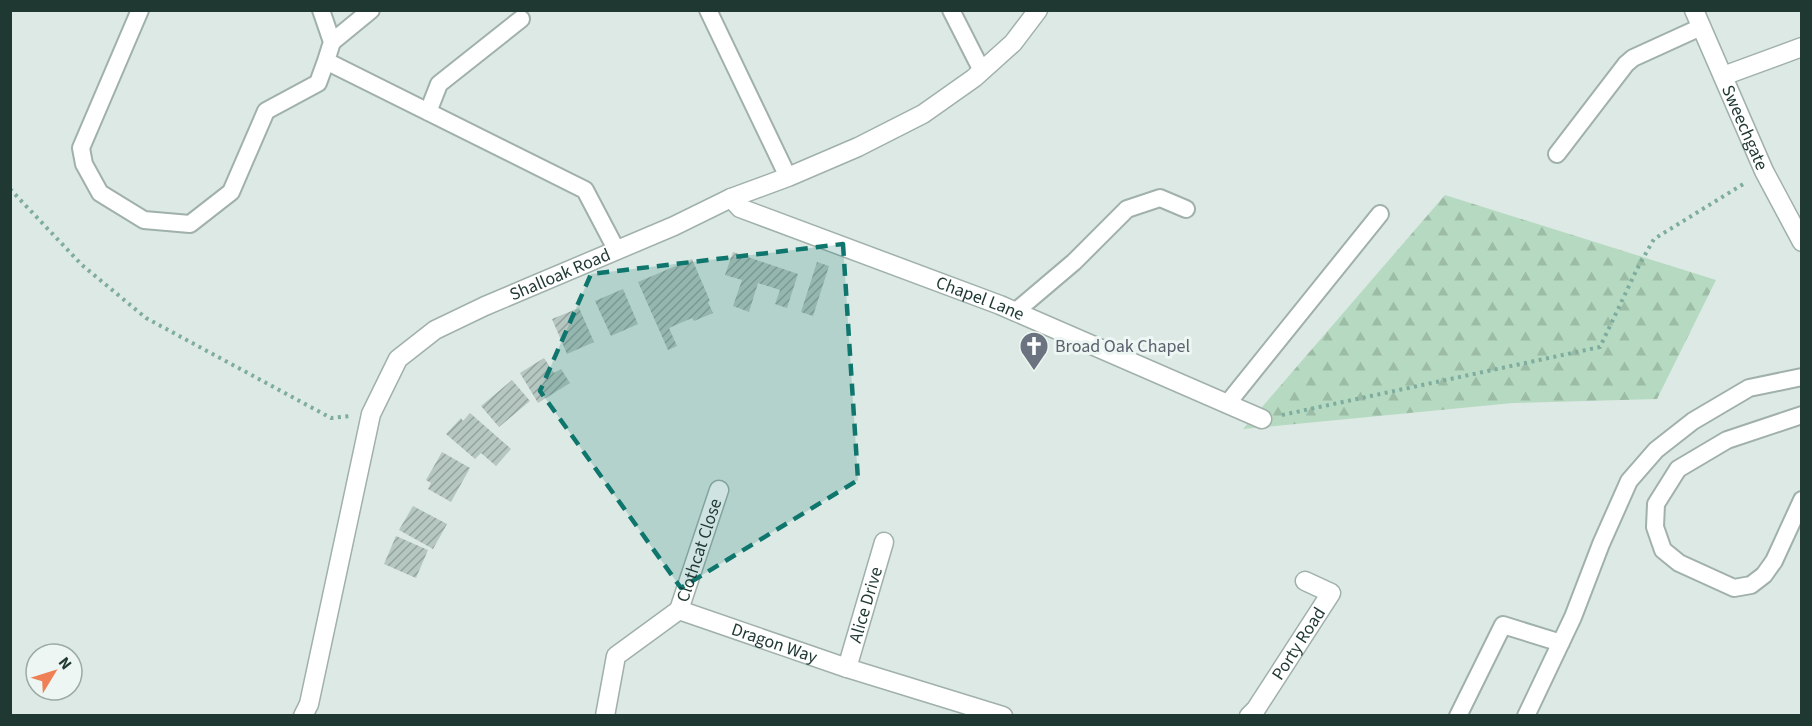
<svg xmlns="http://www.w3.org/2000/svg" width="1812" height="726" font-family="'Source Sans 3',sans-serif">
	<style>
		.forest { fill: url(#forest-firs) }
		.building { fill: url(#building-hatch) }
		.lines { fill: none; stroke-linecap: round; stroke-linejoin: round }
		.service-casing { stroke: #a0b0ab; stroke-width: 20 }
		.minor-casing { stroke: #a0b0ab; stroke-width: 21 }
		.tertiary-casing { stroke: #a0b0ab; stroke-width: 21 }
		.path { stroke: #7eac9f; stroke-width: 4; stroke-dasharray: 3 4.5; stroke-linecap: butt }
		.service { stroke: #fff; stroke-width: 16 }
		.minor { stroke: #fff; stroke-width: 18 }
		.tertiary { stroke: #fff; stroke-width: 18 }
		.marked { fill: #0f766e; fill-opacity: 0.2; stroke: #0f766e; stroke-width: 4.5; stroke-dasharray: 12 8; stroke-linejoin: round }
		.labels { text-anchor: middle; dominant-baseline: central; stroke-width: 6; stroke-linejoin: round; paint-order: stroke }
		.street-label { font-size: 18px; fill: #1f3832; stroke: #edf6f2 }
		.worship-label { font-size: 18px; fill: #5b616d; stroke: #edf6f2; text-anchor: start }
	</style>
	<defs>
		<pattern id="forest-firs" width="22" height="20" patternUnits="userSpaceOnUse" patternTransform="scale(1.5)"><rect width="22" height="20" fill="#b6dac1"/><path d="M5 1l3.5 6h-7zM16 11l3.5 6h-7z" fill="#9cbca6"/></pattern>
		<pattern id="building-hatch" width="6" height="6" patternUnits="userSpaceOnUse" patternTransform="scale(1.5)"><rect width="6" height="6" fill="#b6c6c0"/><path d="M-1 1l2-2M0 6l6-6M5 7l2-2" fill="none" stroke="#93a29d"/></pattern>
	</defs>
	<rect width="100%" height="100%" fill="#dde9e4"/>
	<!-- forest -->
	<path class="forest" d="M1445,195l271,85 -59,119 -144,4 -270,26z"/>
	<!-- building -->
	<path class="building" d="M733,252l65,22 -11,34 -12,-4 5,-14 -22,-7 -9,29 -16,-6 9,-26 -17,-5z
		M692,259l18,42 -2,1 5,11 -19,8 -2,-3 -23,10 8,18 -9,4 -30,-68z
		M817,262l12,4 -16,50 -12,-4z
		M623,289l15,35 -27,12 -16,-35z
		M579,308l15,34 -27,12 -15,-35z
		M544,358l10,15 7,-4 9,14 -32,20 -18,-30z
		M512,380l18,21 -31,26 -18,-21z
		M470,413l41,36 -15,17 -15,-13 -6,6 -29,-25 15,-16 2,3z
		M442,452l28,16 -19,34 -23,-13 3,-6 -5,-3z
		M413,506l34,18 -14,25 -34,-19z
		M396,536l32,14 -12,28 -32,-14z"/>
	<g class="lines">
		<!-- service casing -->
		<g class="service-casing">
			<path id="service" d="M140,10l-59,138 3,16 16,29 44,27 46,4 41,-32 35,-81 52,-28 8,-22
				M321,10l11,32 -6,19 259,129 31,59
				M708,10l80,167
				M951,10l31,61
				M332,42l39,-32
				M428,112l11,-28 82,-65
				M1557,154l69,-90 7,-6 68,-31
				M1015,312l59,-50 53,-53 33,-11 26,11
				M1227,404l153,-190
				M1802,415l-75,25 -49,29 -22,35 -1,23 8,23 16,13 55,25 17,-3 13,-10 10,-14 28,-61
				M1458,716l45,-91 58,18
				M1526,716l47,-99 28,-73 28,-63 27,-31 37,-29 56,-33 53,-11"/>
		</g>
		<!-- minor casing -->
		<g class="minor-casing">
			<g id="minor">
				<path d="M1723,76l79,-29"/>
				<path id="s1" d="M731,198l9,10 260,97 262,114"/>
				<path id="s2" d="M679,610l40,-120"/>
				<path id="s3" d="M847,668l37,-126"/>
				<path id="s4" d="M605,716l11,-60 63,-46 168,58 156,48"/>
				<path id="s5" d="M1249,716l7,-7 75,-116 -26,-12"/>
			</g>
		</g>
		<!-- tertiary casing -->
		<g class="tertiary-casing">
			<g id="tertiary">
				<path id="s6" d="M1694,10l70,161 38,71"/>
				<path id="s7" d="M303,716l6,-12 62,-290 27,-55 37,-29 50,-24 189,-80 57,-28 57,-21 70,-30 65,-33 51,-36 39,-35 25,-33"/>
			</g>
		</g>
		<!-- path -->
		<path class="path" d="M10,189l72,76 64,53 185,100 19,-2
			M1282,415l318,-68 37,-78 17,-30 91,-56"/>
		<!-- service -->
		<use href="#service" class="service"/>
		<!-- minor -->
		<use href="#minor" class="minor"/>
		<!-- tertiary -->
		<use href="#tertiary" class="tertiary"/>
	</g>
	<!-- marked area -->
	<path class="marked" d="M843,244l15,236 -177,108 -141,-197 51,-117z"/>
	<!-- icons -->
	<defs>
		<g id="church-pin" transform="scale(1.5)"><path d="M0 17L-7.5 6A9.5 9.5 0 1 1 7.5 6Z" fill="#6b7280" stroke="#edf6f2"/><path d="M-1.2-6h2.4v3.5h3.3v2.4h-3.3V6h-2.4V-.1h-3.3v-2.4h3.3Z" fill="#fff"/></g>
	</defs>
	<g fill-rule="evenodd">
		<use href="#church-pin" x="1034" y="346"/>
	</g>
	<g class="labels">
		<!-- street labels -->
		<g class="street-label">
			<text stroke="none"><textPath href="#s6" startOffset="128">Sweechgate</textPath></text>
			<text stroke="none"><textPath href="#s7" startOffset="555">Shalloak Road</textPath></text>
			<text stroke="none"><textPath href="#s1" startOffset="270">Chapel Lane</textPath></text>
			<text stroke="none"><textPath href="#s2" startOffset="63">Clothcat Close</textPath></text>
			<text stroke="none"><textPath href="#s3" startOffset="66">Alice Drive</textPath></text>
			<text stroke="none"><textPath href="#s4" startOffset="240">Dragon Way</textPath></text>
			<text stroke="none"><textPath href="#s5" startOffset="88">Porty Road</textPath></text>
		</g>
		<!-- worship labels -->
		<g class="worship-label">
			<text x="1055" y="346">Broad Oak Chapel</text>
		</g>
	</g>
	<!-- border -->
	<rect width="1812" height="726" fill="none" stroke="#1f3832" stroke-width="24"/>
	<!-- north arrow -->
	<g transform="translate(54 672) rotate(52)"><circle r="28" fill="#edf6f2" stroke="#9baaa5" stroke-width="1.5"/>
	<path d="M0-4.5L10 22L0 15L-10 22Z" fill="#ef7f55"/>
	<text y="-9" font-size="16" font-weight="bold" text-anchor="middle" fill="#1f3832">N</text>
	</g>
</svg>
